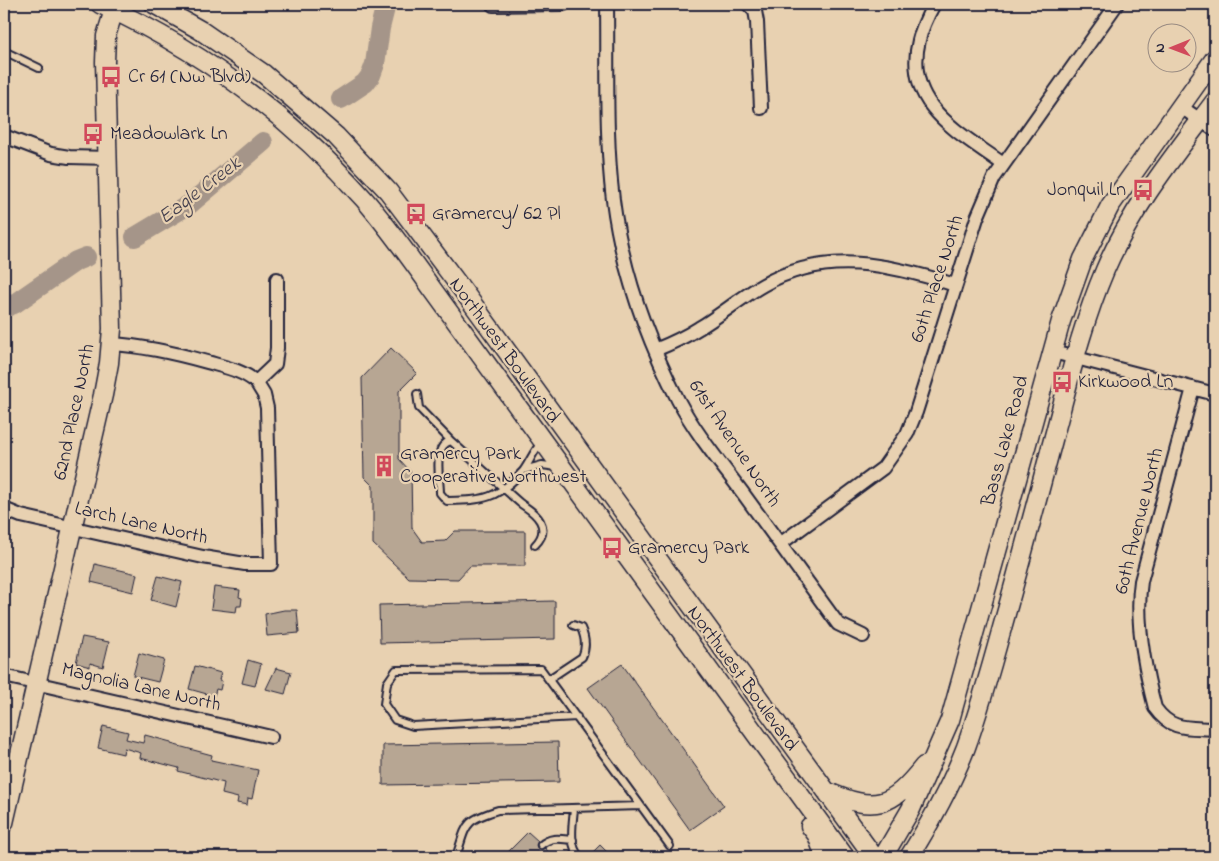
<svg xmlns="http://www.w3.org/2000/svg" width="1219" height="861" font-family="'Indie Flower',sans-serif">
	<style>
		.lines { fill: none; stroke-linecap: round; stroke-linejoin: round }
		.river { stroke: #a59589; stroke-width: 20 }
		.building { fill: #b7a693; stroke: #22223b }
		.lane-casing { stroke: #22223b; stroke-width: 10 }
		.street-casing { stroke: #22223b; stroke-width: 16 }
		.secondary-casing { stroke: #22223b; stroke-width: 21 }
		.lane { stroke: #e8d1b1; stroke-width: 6 }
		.street { stroke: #e8d1b1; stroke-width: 12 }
		.secondary { stroke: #e8d1b1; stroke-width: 18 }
		.labels { text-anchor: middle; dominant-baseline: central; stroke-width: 4.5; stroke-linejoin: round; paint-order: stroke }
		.poi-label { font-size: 20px; fill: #22223b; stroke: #e8d1b1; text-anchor: start }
		.street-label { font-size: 20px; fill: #22223b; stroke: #e8d1b1 }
		.water-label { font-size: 21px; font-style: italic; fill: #433f4e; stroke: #e8d1b1 }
	</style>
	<rect width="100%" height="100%" fill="#e8d1b1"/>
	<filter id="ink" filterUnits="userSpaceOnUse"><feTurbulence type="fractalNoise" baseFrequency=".02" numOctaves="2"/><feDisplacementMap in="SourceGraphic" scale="10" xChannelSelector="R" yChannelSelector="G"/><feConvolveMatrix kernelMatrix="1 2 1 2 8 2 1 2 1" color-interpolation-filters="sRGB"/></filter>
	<g filter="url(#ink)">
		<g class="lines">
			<!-- river -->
			<path class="river" d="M341,99l24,-16 6,-8 4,-11 5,-36 6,-24
				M135,237l55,-33 73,-62
				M4,308l10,-4 62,-43 10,-4"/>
		</g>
		<!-- building -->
		<path class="building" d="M391,348l26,25 -18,18v68l12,13 1,56 10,14 23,-1 10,-10h70v35h-55l-12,13 -49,-1 -36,-34v-58l-9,-9 -2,-99z
			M95,564l42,10 -4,18 -42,-10z
			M158,576l24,6 -6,25 -25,-7z
			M214,587l26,3 -1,7 3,1 -1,8h-4l-1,6 -25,-3z
			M555,601v38l-175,4 -1,-38z
			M284,610h13l2,23 -32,3 -2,-22z
			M82,637l27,5 -6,25 -13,-4v4l-14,-4z
			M139,653l25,7 -6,22 -25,-6z
			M248,660l13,4 -6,22 -13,-3z
			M622,664l102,142 -34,24 -102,-142z
			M195,666l26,7 -2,7 3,1 -2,9 -4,-1 -2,7 -25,-7z
			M276,668l15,4 -6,22 -19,-5z
			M103,726l25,6 -2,7 17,4 2,-8 26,7v2l41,11 -1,5 47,10 -6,29 -4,-1 -1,7 -10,-2 1,-5 -16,-4 2,-11 -46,-12 1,-3 -39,-10 1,-5 -17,-5 -1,6 -25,-6z
			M558,742l1,40 -176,3v-40z
			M528,832l10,9 -2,4 1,3 4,2 4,-2 8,9h-50z
			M600,845l12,12h-24z"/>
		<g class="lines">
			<!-- lane casing -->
			<g class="lane-casing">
				<path id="lane" d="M4,51l35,17
					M417,394l2,14 32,33
					M524,470l18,-5 15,2
					M535,545c7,-7 10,-15 5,-24 -5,-9 -12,-12 -20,-18 -23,-20 -45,-41 -69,-62 -19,4 -11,37 -11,52l7,8c37,-1 49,-1 76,-30 7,-9 10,-20 19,-29
					M549,679l33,-22c5,-10 3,-20 -1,-29l-8,-3
					M641,806l29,40
					M574,808c-1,15 -6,37 6,49
					M541,845c10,-9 20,-6 32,-5
					M456,857c11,-33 7,-36 42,-47l143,-4 -100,-137 -145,1 -9,13 -3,21 11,16 18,6 164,-9"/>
			</g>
			<!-- street casing -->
			<g class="street-casing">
				<path id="street" d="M607,4c1,65 -2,131 6,196 9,70 33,137 65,200 18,34 44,65 67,96 31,43 62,85 93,128l25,12
					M748,4l7,7 2,11 4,86
					M934,4c-6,11 -12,23 -15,36 -16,65 40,92 84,124
					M493,5l71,-1
					M1181,107l34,23
					M4,136l47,18 18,3 40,1
					M111,344c33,2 64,9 96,18 17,5 35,8 49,20
					M655,350c15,-6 30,-13 44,-22 22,-13 41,-30 64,-43 63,-36 126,-21 192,0
					M1053,352l162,42
					M1193,388l-52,193c-6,40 4,89 14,127 17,24 34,19 60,21
					M4,509l17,7 182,41 42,7h26l-4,-156 -3,-13 -8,-13 19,-18 2,-16v-69
					M780,544l103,-76 24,-34 9,-22 61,-194 17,-40 123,-174
					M4,676l267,61"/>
			</g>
			<!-- secondary casing -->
			<g class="secondary-casing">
				<path id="secondary" d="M100,4c101,46 190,112 264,195 25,29 47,60 69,91l412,567
					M154,4l46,26 64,44 72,62 52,55 76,101 410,565
					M826,791c50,22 65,16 98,-25
					M4,823l99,-428 6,-32 3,-34 -7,-267 1,-26 8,-26
					M810,826l7,9 8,22
					M883,857l28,-48 39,-89 111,-399 22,-62 27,-53 105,-148
					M909,857c22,-35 42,-71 57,-110 14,-39 25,-79 36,-119 18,-64 35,-128 52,-192 15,-56 28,-112 51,-166 27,-63 69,-114 110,-169"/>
			</g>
			<!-- lane -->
			<use href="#lane" class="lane"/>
			<!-- street -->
			<use href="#street" class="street"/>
			<!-- secondary -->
			<use href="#secondary" class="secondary"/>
		</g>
	</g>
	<!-- icons -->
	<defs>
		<g id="bus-bare" transform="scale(1.725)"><path d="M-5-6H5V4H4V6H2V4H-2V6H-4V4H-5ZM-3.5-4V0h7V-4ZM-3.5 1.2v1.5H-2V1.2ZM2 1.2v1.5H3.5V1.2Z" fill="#d1495b" stroke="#e8d1b1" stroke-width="2.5" paint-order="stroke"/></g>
		<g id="building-bare" transform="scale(1.725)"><path d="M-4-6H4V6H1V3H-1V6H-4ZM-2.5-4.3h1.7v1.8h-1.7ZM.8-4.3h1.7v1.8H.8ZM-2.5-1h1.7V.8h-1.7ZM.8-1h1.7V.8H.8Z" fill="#d1495b" stroke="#e8d1b1" stroke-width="2.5" paint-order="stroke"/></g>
	</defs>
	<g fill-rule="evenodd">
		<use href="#bus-bare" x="111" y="77"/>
		<use href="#bus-bare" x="93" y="134"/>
		<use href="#bus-bare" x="1143" y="190"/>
		<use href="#bus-bare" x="416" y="214"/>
		<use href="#bus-bare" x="1062" y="382"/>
		<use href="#building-bare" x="384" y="466"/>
		<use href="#bus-bare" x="612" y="548"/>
	</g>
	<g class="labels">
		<!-- poi labels -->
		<g class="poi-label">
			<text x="128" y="77">Cr 61 (Nw Blvd)</text>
			<text x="110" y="134">Meadowlark Ln</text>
			<text x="1126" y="190" text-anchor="end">Jonquil Ln</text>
			<text x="432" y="214">Gramercy/ 62 Pl</text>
			<text x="1078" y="382">Kirkwood Ln</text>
			<text x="400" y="454">Gramercy Park<tspan x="400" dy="23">Cooperative Northwest</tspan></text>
			<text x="628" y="548">Gramercy Park</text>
		</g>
		<!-- street labels -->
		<g class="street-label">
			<text transform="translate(938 279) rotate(-72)">60th Place North</text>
			<text transform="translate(504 351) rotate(54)">Northwest Boulevard</text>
			<text transform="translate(75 412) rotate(-78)">62nd Place North</text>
			<text transform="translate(1006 441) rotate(-75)">Bass Lake Road</text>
			<text transform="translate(734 444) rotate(56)">61st Avenue North</text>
			<text transform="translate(1140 521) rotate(-76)">60th Avenue North</text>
			<text transform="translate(141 524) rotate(13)">Larch Lane North</text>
			<text transform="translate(742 679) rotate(54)">Northwest Boulevard</text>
			<text transform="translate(141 688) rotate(13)">Magnolia Lane North</text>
		</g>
		<!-- water labels -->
		<g class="water-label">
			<text transform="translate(200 191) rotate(-37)">Eagle Creek</text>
		</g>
	</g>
	<!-- margin -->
	<rect width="1219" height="861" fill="none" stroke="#e8d1b1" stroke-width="20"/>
	<rect x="10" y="10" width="1199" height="841" fill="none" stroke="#22223b" stroke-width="2" filter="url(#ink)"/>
	<!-- north arrow -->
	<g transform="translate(1172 48) rotate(269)"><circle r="24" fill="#e8d1b1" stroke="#998b82"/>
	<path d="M0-4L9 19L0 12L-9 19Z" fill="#d1495b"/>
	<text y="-8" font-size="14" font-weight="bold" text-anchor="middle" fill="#22223b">N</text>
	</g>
</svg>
